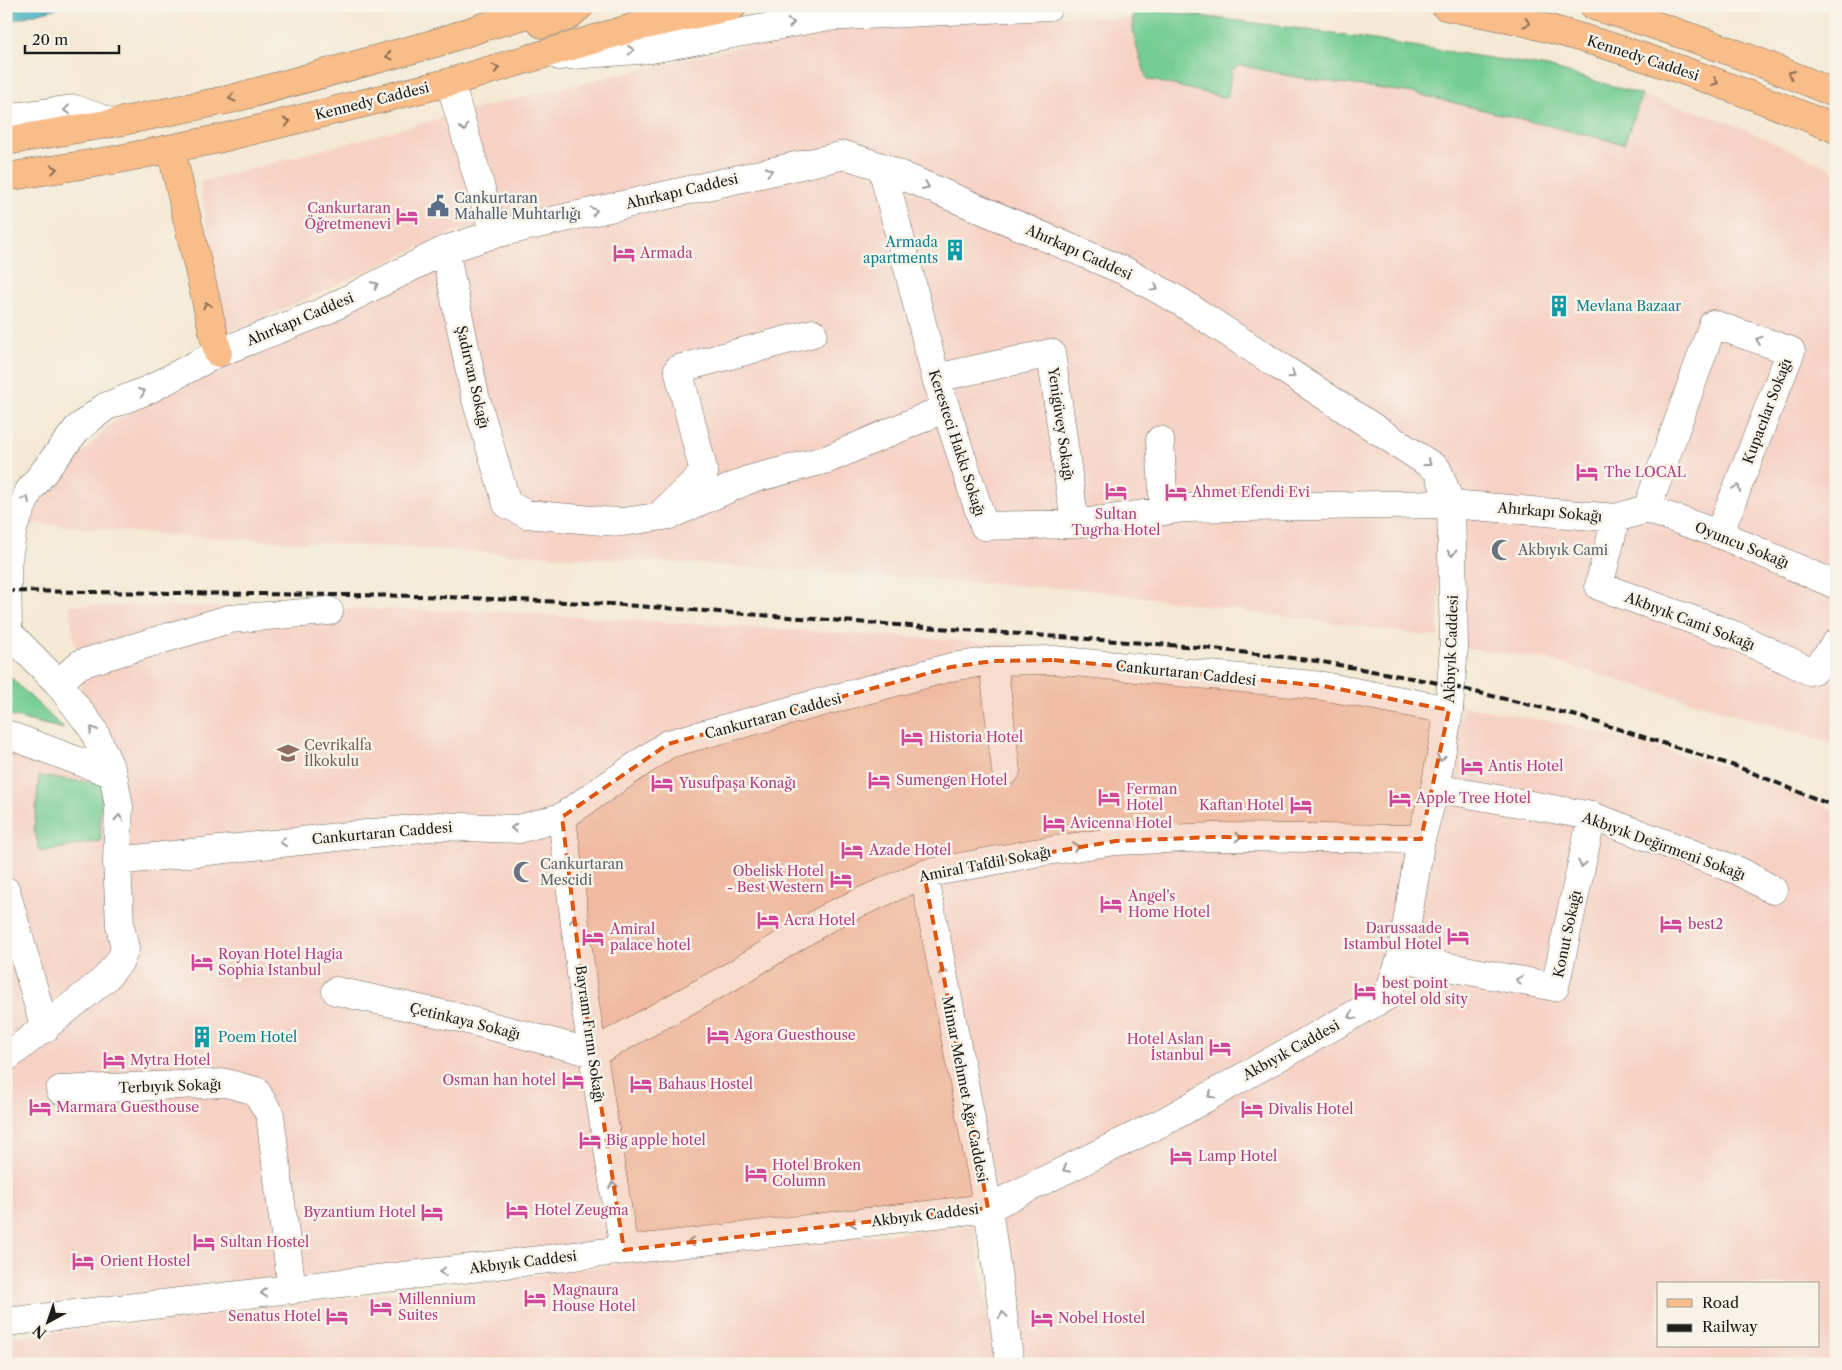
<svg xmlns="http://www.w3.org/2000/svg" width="1842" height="1370" font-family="'Libre Caslon Text',serif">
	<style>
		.built { fill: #f6d2c5; fill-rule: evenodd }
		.grass { fill: #74cd93; stroke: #487458 }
		.water { fill: #48b6c2; stroke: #32696f }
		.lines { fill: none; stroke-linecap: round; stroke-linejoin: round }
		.minor-casing { stroke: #68645c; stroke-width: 29 }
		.tertiary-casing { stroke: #68645c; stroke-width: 29 }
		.primary-casing { stroke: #68645c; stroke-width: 29 }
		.minor { stroke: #fff; stroke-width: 28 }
		.tertiary { stroke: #fff; stroke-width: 28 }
		.primary { stroke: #f8bd89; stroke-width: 28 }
		.rail { stroke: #1c1c1c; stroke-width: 4; stroke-dasharray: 8 4; stroke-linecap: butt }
		.oneway { stroke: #999 }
		.oneway2 { stroke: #8a6c52 }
		.marked { fill: #de560d; fill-opacity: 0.2; stroke: #de560d; stroke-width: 4; stroke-dasharray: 10 6; stroke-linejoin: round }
		.labels { text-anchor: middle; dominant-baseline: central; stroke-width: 5; stroke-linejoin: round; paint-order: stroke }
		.street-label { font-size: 14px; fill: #1c1c1c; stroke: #f7f3e8 }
		.service-label { font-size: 14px; fill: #4e5e75; stroke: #f7f3e8; text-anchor: start }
		.hotel-label { font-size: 14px; fill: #b23c85; stroke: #f7f3e8; text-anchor: start }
		.culture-label { font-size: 14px; fill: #0d838f; stroke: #f7f3e8; text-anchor: start }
		.worship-label { font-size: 14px; fill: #5b616d; stroke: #f7f3e8; text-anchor: start }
		.education-label { font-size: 14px; fill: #785e54; stroke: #f7f3e8; text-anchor: start }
	</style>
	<rect width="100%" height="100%" fill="#f7f3e8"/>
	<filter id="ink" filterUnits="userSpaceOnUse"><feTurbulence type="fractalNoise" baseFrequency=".02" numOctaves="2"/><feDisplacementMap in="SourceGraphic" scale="10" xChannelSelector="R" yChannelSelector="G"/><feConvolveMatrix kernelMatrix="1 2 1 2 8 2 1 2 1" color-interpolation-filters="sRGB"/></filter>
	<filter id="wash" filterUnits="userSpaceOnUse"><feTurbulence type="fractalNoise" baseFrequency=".0096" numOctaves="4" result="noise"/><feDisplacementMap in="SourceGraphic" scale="20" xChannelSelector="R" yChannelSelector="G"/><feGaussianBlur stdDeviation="1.12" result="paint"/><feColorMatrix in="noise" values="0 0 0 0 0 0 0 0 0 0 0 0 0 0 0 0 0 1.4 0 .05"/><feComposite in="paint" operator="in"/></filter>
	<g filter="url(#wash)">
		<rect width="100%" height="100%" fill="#f4e9d4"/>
		<!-- built -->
		<path class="built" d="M1070,16l232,13 246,38 181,55 107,49v573l-286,-84 -90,-13 -7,-163 -314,-214 -293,-123 -392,85 -231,104 -23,-154 302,-80 323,-75z
			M846,164l313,131 263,173 19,28 -3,141 -348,-47 -390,-26 -527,-29 -146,-12 30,-43 56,-58 109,-58 244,-108 178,-50z
			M69,605l246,3 186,4 532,33 295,33 117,23 -63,286 -386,208 -990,117v-586l85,31z
			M1462,706l103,18 158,42 113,45v553h-815l-22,-149 397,-210zM1658,1284h160v62h-160z
			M973,1225l24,139h-991v-26l478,-56 238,-31z"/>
		<!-- grass -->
		<path class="grass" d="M1134,8l168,21 246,38 94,28 -18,49 -211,-51 -118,-16 -55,-12 -8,5 -5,28 -80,-19c-7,-23 -18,-47 -13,-71z
			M6,673l58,56 -58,-14z
			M39,776l64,8 -3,36 1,21 -61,11 -6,-23z"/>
		<!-- water -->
		<path class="water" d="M6,6h59l-59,16z"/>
	</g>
	<g filter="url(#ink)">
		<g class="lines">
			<!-- minor casing -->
			<g class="minor-casing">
				<path id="minor" d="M559,56l92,-7 173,-32 225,-11
					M450,82l44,152
					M6,118l69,-9 38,14
					M882,167l54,211 48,148 91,-2 110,-16 266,-4 165,14 31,-9
					M445,250l30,146 32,108 19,10 77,7 20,1 47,-7 78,-35 80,-21 118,-51
					M936,378l115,-25 24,171
					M1160,440l4,71
					M1647,509l66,-185 78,27 -72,183
					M1647,509l72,25 117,51
					M664,511l40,-38 -26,-104 135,-36
					M1616,518l-17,68 135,49 76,36 6,-2 20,-26
					M993,661l13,110
					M58,683l22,-19 149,-45 100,-8
					M6,734l107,40
					M1435,788l157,28 147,55 34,19
					M562,817l22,181 40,252
					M117,861l322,-35 80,3 43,-12 106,-73 283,-77 42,-6 61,-1 269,26 126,24
					M924,874l64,334
					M6,891l39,138
					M1401,958l154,29 37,-171
					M336,991l120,26 137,36 137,-76 102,-62 92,-41 110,-21 82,-12 98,-4 207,2
					M6,1058l99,-79 15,-18 5,-12 -5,-24 -3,-64 2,-55 -6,-32 -20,-45 -35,-46 -50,-51
					M60,1090l166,-7 30,8 14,24 22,175"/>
			</g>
			<!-- tertiary casing -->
			<g class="tertiary-casing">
				<path id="tertiary" d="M6,634l2,-2 -1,-67 6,-37 16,-37 48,-62 28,-22 45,-18 68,-36 105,-41 122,-62 49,-16 351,-79 37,12 245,105 54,30 256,167 14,35 3,143 -5,63 -14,78 -14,51 -20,119 -14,38 -220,124 -179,88 -982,114
					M988,1208l22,156"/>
			</g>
			<!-- primary casing -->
			<g class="primary-casing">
				<path id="primary" d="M1445,6c23,5 47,9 71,14 109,27 216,66 320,109
					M1594,6c83,25 163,53 242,88
					M542,24l26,-8 12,-10
					M6,141l107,-18 118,-24 205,-56 47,-16 74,-21
					M171,149l47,204
					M6,177l108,-17 104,-21 232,-57 185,-55 98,-21"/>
			</g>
			<!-- minor -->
			<use href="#minor" class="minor"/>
			<!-- tertiary -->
			<use href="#tertiary" class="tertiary"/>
			<!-- primary -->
			<use href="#primary" class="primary"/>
			<!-- rail -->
			<path class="rail" d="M6,591l417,5 187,8 587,43 120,14 116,21 144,34 161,51 98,40"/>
		</g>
		<!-- one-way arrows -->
		<defs><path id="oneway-chevron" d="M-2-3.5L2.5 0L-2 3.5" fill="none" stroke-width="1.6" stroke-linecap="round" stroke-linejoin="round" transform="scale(1.25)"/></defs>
		<g class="oneway">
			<use href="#oneway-chevron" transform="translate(791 23) rotate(-10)"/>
			<use href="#oneway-chevron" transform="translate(631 50) rotate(-4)"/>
			<use href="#oneway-chevron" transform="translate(67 110) rotate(173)"/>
			<use href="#oneway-chevron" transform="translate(464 128) rotate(73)"/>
			<use href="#oneway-chevron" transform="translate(769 171) rotate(-12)"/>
			<use href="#oneway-chevron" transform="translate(926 186) rotate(23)"/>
			<use href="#oneway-chevron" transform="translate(594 211) rotate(-13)"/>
			<use href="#oneway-chevron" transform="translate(375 285) rotate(-27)"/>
			<use href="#oneway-chevron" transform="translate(1155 288) rotate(29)"/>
			<use href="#oneway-chevron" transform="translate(1759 340) rotate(-161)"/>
			<use href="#oneway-chevron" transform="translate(1292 375) rotate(33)"/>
			<use href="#oneway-chevron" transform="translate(142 392) rotate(-22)"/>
			<use href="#oneway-chevron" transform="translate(1428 463) rotate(33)"/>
			<use href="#oneway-chevron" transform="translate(1737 488) rotate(-68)"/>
			<use href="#oneway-chevron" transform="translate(26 499) rotate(-66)"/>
			<use href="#oneway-chevron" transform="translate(1452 553) rotate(89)"/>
			<use href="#oneway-chevron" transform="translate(93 730) rotate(-120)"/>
			<use href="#oneway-chevron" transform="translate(1441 758) rotate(100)"/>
			<use href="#oneway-chevron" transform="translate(119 818) rotate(-87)"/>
			<use href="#oneway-chevron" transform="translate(514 828) rotate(178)"/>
			<use href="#oneway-chevron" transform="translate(1238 837) rotate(1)"/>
			<use href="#oneway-chevron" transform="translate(283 842) rotate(173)"/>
			<use href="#oneway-chevron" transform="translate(1076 847) rotate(-8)"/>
			<use href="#oneway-chevron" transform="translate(1582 864) rotate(102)"/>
			<use href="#oneway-chevron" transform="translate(574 920) rotate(-97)"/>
			<use href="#oneway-chevron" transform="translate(943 971) rotate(-101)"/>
			<use href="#oneway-chevron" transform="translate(1519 980) rotate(-169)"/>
			<use href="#oneway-chevron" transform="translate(1352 1016) rotate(151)"/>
			<use href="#oneway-chevron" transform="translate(1211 1095) rotate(151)"/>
			<use href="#oneway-chevron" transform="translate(1066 1169) rotate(154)"/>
			<use href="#oneway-chevron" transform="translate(613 1185) rotate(-99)"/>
			<use href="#oneway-chevron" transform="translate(853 1223) rotate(173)"/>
			<use href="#oneway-chevron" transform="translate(691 1242) rotate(173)"/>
			<use href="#oneway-chevron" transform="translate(443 1272) rotate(173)"/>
			<use href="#oneway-chevron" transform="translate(264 1293) rotate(174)"/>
			<use href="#oneway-chevron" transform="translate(1003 1315) rotate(-98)"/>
		</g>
		<g class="oneway2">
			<use href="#oneway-chevron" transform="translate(1527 23) rotate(15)"/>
			<use href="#oneway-chevron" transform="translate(389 56) rotate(165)"/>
			<use href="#oneway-chevron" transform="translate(496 68) rotate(-17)"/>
			<use href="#oneway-chevron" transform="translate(1791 74) rotate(-157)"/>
			<use href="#oneway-chevron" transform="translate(1715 82) rotate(20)"/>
			<use href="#oneway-chevron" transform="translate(232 98) rotate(166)"/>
			<use href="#oneway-chevron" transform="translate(287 122) rotate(-14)"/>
			<use href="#oneway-chevron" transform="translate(54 169) rotate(-9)"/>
			<use href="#oneway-chevron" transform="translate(207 305) rotate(-103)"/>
		</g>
	</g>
	<!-- marked area -->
	<path class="marked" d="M1054,660l269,26 126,24 -28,129 -207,-2 -98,4 -192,33 64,334 -364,42 -40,-252 -22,-181 106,-73 283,-77 42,-6z"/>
	<!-- icons -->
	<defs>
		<g id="civic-bare" transform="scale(1.725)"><path d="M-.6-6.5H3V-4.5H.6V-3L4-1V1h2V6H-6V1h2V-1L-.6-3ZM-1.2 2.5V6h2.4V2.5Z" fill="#5c6f8a" stroke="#f7f3e8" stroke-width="2.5" paint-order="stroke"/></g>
		<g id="hotel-bare" transform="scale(1.725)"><path d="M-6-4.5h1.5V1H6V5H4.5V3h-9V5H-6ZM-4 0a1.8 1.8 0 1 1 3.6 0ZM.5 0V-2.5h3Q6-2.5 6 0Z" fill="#d1479c" stroke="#f7f3e8" stroke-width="2.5" paint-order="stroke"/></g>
		<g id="building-bare" transform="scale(1.725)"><path d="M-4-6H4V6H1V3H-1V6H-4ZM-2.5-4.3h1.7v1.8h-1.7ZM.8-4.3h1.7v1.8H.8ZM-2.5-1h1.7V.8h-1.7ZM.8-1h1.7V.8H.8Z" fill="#0f9aa8" stroke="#f7f3e8" stroke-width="2.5" paint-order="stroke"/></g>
		<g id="mosque-bare" transform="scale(1.725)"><path d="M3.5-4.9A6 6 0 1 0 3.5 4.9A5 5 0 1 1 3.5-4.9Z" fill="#6b7280" stroke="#f7f3e8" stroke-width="2.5" paint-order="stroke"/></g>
		<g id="school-bare" transform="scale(1.725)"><path d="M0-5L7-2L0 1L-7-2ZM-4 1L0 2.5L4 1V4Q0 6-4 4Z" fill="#8d6e63" stroke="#f7f3e8" stroke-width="2.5" paint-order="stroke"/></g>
	</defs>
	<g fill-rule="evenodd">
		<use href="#civic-bare" x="438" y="206"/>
		<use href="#hotel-bare" x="407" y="216"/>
		<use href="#building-bare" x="955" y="250"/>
		<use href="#hotel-bare" x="624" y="253"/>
		<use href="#building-bare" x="1559" y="306"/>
		<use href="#hotel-bare" x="1587" y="472"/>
		<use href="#hotel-bare" x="1116" y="491"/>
		<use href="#hotel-bare" x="1176" y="492"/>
		<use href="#mosque-bare" x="1502" y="550"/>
		<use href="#hotel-bare" x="912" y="737"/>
		<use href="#school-bare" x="288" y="753"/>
		<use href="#hotel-bare" x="1472" y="766"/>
		<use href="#hotel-bare" x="879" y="780"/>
		<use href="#hotel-bare" x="662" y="783"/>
		<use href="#hotel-bare" x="1109" y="797"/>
		<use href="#hotel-bare" x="1400" y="798"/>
		<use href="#hotel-bare" x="1301" y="805"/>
		<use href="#hotel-bare" x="1054" y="823"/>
		<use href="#hotel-bare" x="852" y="850"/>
		<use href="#mosque-bare" x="524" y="872"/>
		<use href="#hotel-bare" x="841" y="879"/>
		<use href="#hotel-bare" x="1111" y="904"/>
		<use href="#hotel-bare" x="768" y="920"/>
		<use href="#hotel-bare" x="1671" y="924"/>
		<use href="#hotel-bare" x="1458" y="936"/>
		<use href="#hotel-bare" x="593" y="937"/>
		<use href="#hotel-bare" x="202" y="962"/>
		<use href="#hotel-bare" x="1365" y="991"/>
		<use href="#hotel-bare" x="718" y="1035"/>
		<use href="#building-bare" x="202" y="1037"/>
		<use href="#hotel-bare" x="1220" y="1047"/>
		<use href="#hotel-bare" x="114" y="1060"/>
		<use href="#hotel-bare" x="573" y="1080"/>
		<use href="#hotel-bare" x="641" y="1084"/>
		<use href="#hotel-bare" x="40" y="1107"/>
		<use href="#hotel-bare" x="1252" y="1109"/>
		<use href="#hotel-bare" x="590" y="1140"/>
		<use href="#hotel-bare" x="1181" y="1156"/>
		<use href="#hotel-bare" x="756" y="1173"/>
		<use href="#hotel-bare" x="517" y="1210"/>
		<use href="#hotel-bare" x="432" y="1212"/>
		<use href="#hotel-bare" x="204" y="1242"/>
		<use href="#hotel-bare" x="83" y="1261"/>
		<use href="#hotel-bare" x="535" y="1298"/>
		<use href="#hotel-bare" x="381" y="1307"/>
		<use href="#hotel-bare" x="337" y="1316"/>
		<use href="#hotel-bare" x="1042" y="1318"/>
	</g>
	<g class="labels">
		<!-- street labels -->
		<g class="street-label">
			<text transform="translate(1643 58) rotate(18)">Kennedy Caddesi</text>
			<text transform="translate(372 101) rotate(-14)">Kennedy Caddesi</text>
			<text transform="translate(682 191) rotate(-13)">Ahırkapı Caddesi</text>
			<text transform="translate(1079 252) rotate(24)">Ahırkapı Caddesi</text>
			<text transform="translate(300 319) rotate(-23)">Ahırkapı Caddesi</text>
			<text transform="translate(473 377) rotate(77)">Şadırvan Sokağı</text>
			<text transform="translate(1767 411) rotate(-69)">Kupacılar Sokağı</text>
			<text transform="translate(1061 424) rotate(82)">Yenigüvey Sokağı</text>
			<text transform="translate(957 443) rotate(72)">Keresteci Hakkı Sokağı</text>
			<text transform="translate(1550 512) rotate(5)">Ahırkapı Sokağı</text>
			<text transform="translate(1742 545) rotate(22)">Oyuncu Sokağı</text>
			<text transform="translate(1690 621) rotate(21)">Akbıyık Cami Sokağı</text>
			<text transform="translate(1451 649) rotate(-88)">Akbıyık Caddesi</text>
			<text transform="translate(1186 673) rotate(6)">Cankurtaran Caddesi</text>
			<text transform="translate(773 716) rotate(-15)">Cankurtaran Caddesi</text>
			<text transform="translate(382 833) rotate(-5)">Cankurtaran Caddesi</text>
			<text transform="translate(1664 846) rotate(20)">Akbıyık Değirmeni Sokağı</text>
			<text transform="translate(985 864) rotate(-11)">Amiral Tafdil Sokağı</text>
			<text transform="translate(1567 934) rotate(-78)">Konut Sokağı</text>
			<text transform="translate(465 1021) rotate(14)">Çetinkaya Sokağı</text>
			<text transform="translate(590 1034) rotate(82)">Bayram Fırını Sokağı</text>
			<text transform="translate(1291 1050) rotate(-29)">Akbıyık Caddesi</text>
			<text transform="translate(170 1086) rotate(-2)">Terbıyık Sokağı</text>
			<text transform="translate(965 1089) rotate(79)">Mimar Mehmet Ağa Caddesi</text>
			<text transform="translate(925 1215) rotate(-7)">Akbıyık Caddesi</text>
			<text transform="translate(523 1262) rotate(-7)">Akbıyık Caddesi</text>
		</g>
		<!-- service labels -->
		<g class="service-label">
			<text x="454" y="198">Cankurtaran<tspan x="454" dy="16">Mahalle Muhtarlığı</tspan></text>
		</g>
		<!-- hotel labels -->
		<g class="hotel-label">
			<text x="391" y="208" text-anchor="end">Cankurtaran<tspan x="391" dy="16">Öğretmenevi</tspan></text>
			<text x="640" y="253">Armada</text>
			<text x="1604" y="472">The LOCAL</text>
			<text x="1192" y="492">Ahmet Efendi Evi</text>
			<text x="1116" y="514" text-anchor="middle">Sultan<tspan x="1116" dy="16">Tugrha Hotel</tspan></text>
			<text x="929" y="737">Historia Hotel</text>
			<text x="1488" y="766">Antis Hotel</text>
			<text x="896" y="780">Sumengen Hotel</text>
			<text x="679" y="783">Yusufpaşa Konağı</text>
			<text x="1126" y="789">Ferman<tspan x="1126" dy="16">Hotel</tspan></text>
			<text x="1416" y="798">Apple Tree Hotel</text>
			<text x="1284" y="805" text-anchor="end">Kaftan Hotel</text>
			<text x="1070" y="823">Avicenna Hotel</text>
			<text x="869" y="850">Azade Hotel</text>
			<text x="824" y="871" text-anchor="end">Obelisk Hotel<tspan x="824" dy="16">- Best Western</tspan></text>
			<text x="1128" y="896">Angel's<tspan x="1128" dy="16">Home Hotel</tspan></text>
			<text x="784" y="920">Acra Hotel</text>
			<text x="1688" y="924">best2</text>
			<text x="1442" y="928" text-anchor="end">Darussaade<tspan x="1442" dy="16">Istambul Hotel</tspan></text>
			<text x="610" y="929">Amiral<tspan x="610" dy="16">palace hotel</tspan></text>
			<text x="218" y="954">Royan Hotel Hagia<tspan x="218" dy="16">Sophia Istanbul</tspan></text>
			<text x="1382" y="983">best point<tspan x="1382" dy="16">hotel old sity</tspan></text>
			<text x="734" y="1035">Agora Guesthouse</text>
			<text x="1204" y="1039" text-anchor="end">Hotel Aslan<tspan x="1204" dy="16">İstanbul</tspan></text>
			<text x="130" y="1060">Mytra Hotel</text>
			<text x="556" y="1080" text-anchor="end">Osman han hotel</text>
			<text x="658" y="1084">Bahaus Hostel</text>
			<text x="56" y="1107">Marmara Guesthouse</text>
			<text x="1268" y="1109">Divalis Hotel</text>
			<text x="606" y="1140">Big apple hotel</text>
			<text x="1198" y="1156">Lamp Hotel</text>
			<text x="772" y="1165">Hotel Broken<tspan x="772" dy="16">Column</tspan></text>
			<text x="534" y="1210">Hotel Zeugma</text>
			<text x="416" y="1212" text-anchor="end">Byzantium Hotel</text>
			<text x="220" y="1242">Sultan Hostel</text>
			<text x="100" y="1261">Orient Hostel</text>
			<text x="552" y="1290">Magnaura<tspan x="552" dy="16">House Hotel</tspan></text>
			<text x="398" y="1299">Millennium<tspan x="398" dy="16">Suites</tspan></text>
			<text x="321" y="1316" text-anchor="end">Senatus Hotel</text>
			<text x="1058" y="1318">Nobel Hostel</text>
		</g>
		<!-- culture labels -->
		<g class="culture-label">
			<text x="938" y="242" text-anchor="end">Armada<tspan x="938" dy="16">apartments</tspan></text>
			<text x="1576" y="306">Mevlana Bazaar</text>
			<text x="218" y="1037">Poem Hotel</text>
		</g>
		<!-- worship labels -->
		<g class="worship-label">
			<text x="1518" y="550">Akbıyık Cami</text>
			<text x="540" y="864">Cankurtaran<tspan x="540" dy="16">Mescidi</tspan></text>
		</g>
		<!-- education labels -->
		<g class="education-label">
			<text x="304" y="745">Çevrikalfa<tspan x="304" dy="16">İlkokulu</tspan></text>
		</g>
	</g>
	<!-- margin -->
	<rect width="1842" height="1370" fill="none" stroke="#f7f3e8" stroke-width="25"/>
	<!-- legend -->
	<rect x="1657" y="1282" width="162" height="65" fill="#f7f3e8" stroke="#9f9d96"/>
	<rect x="1667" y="1299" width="25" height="8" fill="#f8bd89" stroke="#9f9d96"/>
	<text x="1702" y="1308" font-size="15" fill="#1c1c1c">Road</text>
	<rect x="1667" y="1324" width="25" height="8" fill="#1c1c1c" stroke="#9f9d96"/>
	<text x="1702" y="1332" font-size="15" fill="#1c1c1c">Railway</text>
	<!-- north arrow -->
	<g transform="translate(48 1322) rotate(220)" stroke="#f7f3e8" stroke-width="4" paint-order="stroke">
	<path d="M0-4L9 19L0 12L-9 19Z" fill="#1c1c1c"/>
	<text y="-8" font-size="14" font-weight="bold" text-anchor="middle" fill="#1c1c1c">N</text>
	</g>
	<!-- scale -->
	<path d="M25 45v8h94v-8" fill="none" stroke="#1c1c1c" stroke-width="2.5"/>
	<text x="32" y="45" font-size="15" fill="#1c1c1c" stroke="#f7f3e8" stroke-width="4" paint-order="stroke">20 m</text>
</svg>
